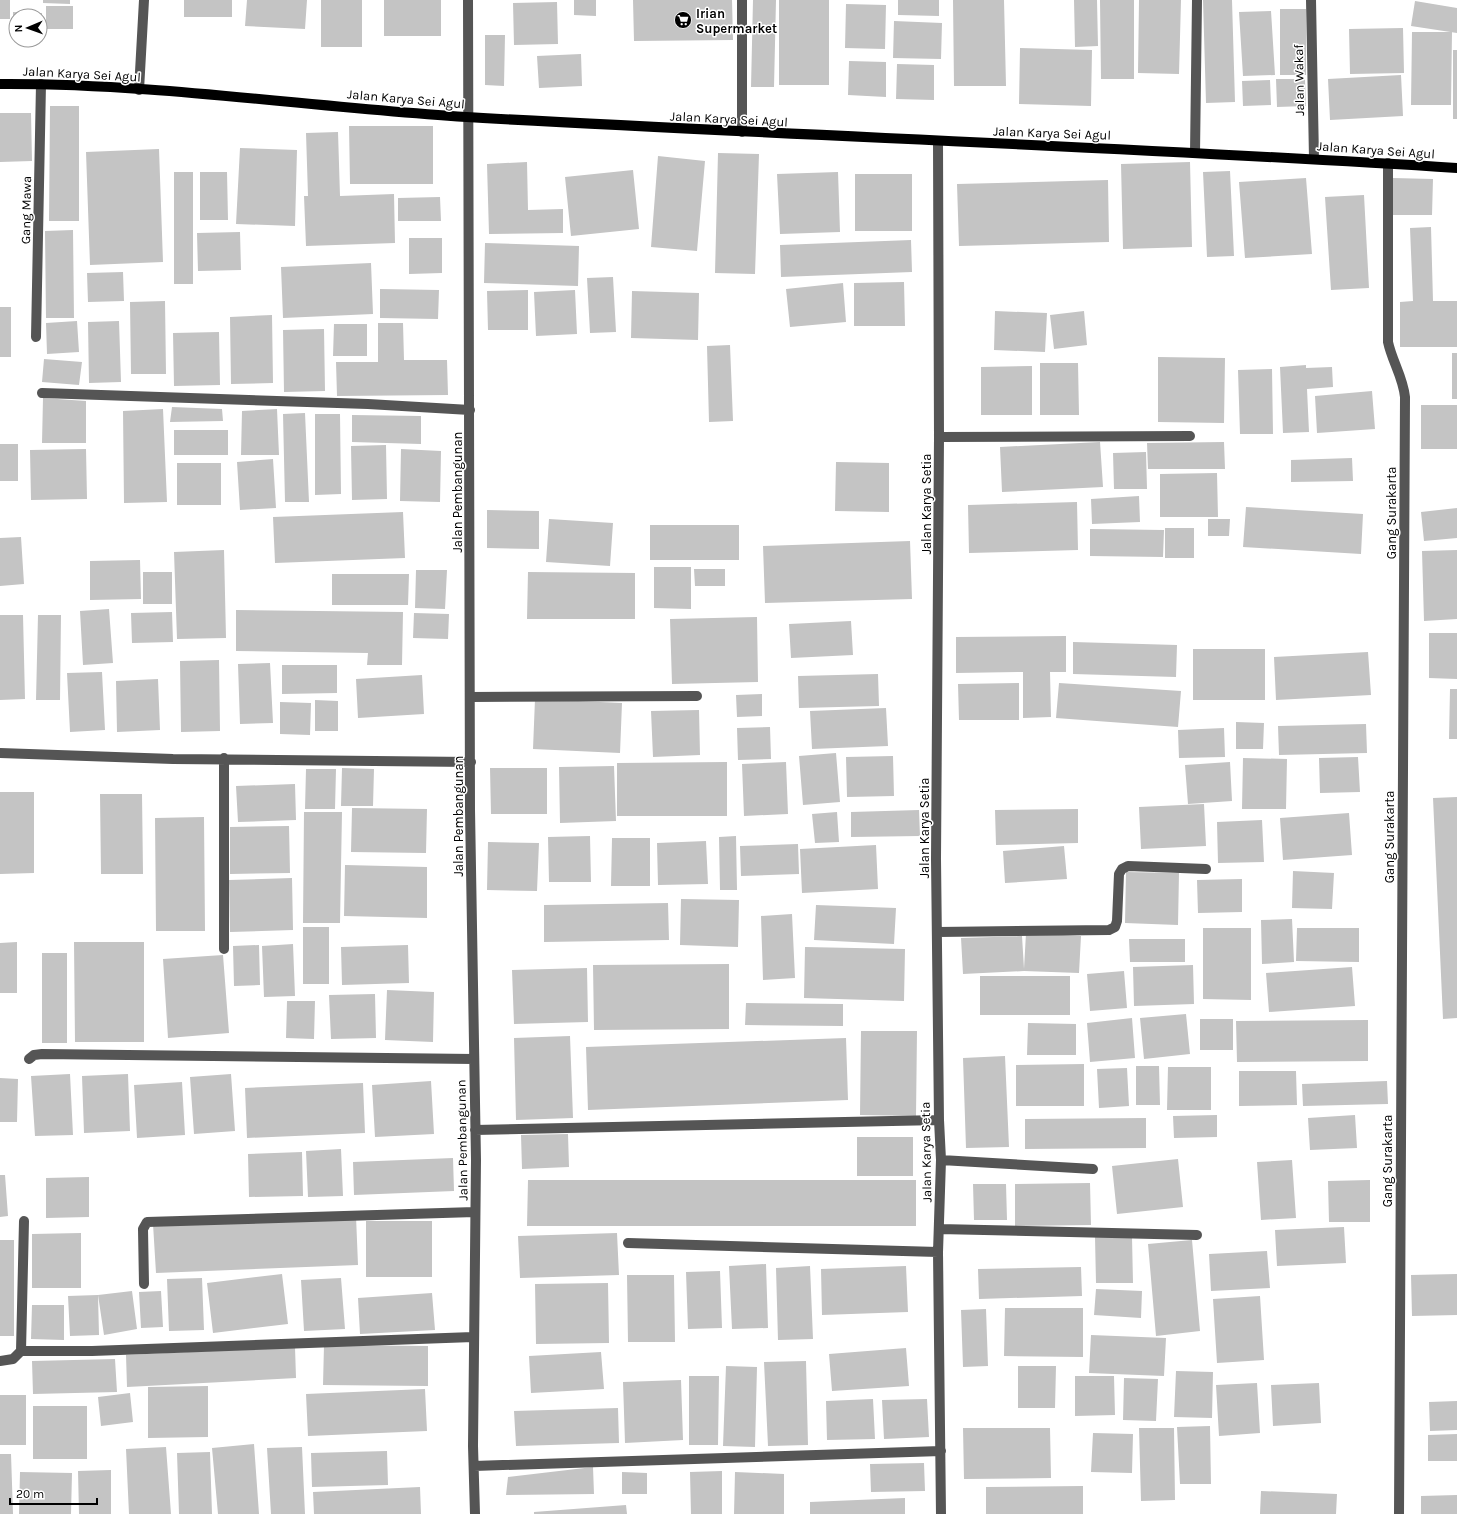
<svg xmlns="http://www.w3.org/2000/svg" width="1457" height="1514" font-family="Karla,sans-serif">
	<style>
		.building { fill: #c4c4c4 }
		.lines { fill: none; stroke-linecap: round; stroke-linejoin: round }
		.minor { stroke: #555; stroke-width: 10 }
		.major { stroke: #000; stroke-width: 10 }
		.labels { text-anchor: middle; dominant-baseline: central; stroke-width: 3; stroke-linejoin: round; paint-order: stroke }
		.poi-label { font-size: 13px; font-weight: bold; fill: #000; stroke: #fff; text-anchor: start }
		.street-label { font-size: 13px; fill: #000; stroke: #fff }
	</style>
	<rect width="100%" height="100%" fill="#fff"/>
	<!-- building -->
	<path class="building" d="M0,0h10v19h-10z
		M43,0h27v4l-27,-1z
		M184,0h48v17h-48z
		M247,0h60l-2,29 -60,-3z
		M321,0h41v47h-41z
		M384,0h57v36h-57z
		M574,0h22v16l-22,-1z
		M633,0h99l1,40 -99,1z
		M753,0h23l-2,87h-23z
		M779,0h50v85h-50z
		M898,0h41v16l-41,-1z
		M953,0h51l2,86h-52z
		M1074,0h23l1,46 -23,1z
		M1100,0h34v79h-33z
		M1139,0h42l-2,74 -41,-1z
		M1203,0h29l3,102 -29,1z
		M1415,1l42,7v25l-46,-7z
		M557,2l1,42 -44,1 -1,-42z
		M846,4l40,1 -1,44 -40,-1z
		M46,6h27v23h-27z
		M1280,9h26v66h-26z
		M1271,11l4,64 -32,1 -4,-64z
		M13,12l29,1 -1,13 -1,-10h-24v24h-3z
		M894,21l48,2 -1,36 -48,-1z
		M1403,28l1,45 -54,1 -1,-45z
		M1412,32h40l-1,73h-40z
		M485,35h20l-1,51 -19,-1z
		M1020,48l72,2 -1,56 -72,-2z
		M1453,50h4v69h-4z
		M581,54l1,32 -43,2 -2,-32z
		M849,61l37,1v35l-38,-2z
		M897,64l37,1v35l-38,-1z
		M1401,75l2,41 -73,4 -2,-41z
		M1276,79h29l1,27 -29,1z
		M1270,80l1,25 -28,1 -1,-25z
		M50,106h29v115h-30z
		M0,113h31l1,48 -32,1z
		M349,126h84v58h-83z
		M338,132l2,64 54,-2 1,49 -89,3 -2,-50h4l-2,-63z
		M240,148l57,2 -2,76 -59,-2z
		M159,149l4,113 -73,3 -4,-113z
		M718,153l41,1 -4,120 -40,-1z
		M658,156l47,5 -8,90 -46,-4z
		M527,162l1,48 35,-1v24l-74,1 -2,-70z
		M1190,162l2,85 -69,2 -2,-85z
		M633,170l6,59 -68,7 -6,-59z
		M1230,171l4,85 -27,1 -4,-85z
		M174,172h19v112h-19z
		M200,172h27l1,48h-28z
		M838,172l2,60 -60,2 -3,-60z
		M855,174h57v57h-57z
		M1306,178l6,76 -67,4 -6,-76z
		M1393,178l40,1 -1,36h-39z
		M1108,180l1,62 -150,4 -2,-62z
		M1364,195l5,93 -38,2 -6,-93z
		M440,197l1,24h-43v-23z
		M1431,227l2,74h24v46h-57v-45l13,-1 -3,-73z
		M73,230l1,88h-28l-1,-87z
		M240,232l1,38 -43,1 -1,-38z
		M409,238h33v35l-33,1z
		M911,240l1,32 -131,5 -1,-32z
		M485,243l94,3 -1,40 -94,-3z
		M371,263l2,51 -90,4 -2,-51z
		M123,272l1,29 -36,1 -1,-29z
		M613,277l3,55 -26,1 -3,-55z
		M904,282l1,44h-51v-43z
		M843,283l3,39 -56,5 -4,-38z
		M380,289l59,1 -1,29 -58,-1z
		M528,290v40h-40l-1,-39z
		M575,290l2,44 -41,2 -2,-44z
		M632,291l67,2 -1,47 -67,-2z
		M165,301l1,73h-35l-1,-72z
		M0,307h11v50h-11z
		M995,311l52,2 -2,39 -51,-2z
		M1084,311l3,34 -33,4 -4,-34z
		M272,315l1,68 -42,1 -1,-67z
		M77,321l2,31 -32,2 -1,-31z
		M119,321l2,61 -32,1 -1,-61z
		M378,323h25l1,37h43l1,35 -111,1 -1,-34h42z
		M334,324h33v32h-34z
		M324,329l1,62 -41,1 -1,-62z
		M219,332l1,53 -46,1 -1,-53z
		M730,345l3,76 -24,1 -2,-76z
		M1452,353h5v46h-5z
		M1158,357l67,1 -1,65 -66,-1z
		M44,359l38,3 -3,23 -37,-3z
		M1040,363h38l1,52h-39z
		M1306,365v3l26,-1 1,20 -26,2 2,43 -26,1 -3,-66z
		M1032,366v49h-51v-48z
		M1272,369l1,65h-33l-2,-64z
		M1372,391l3,38 -58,4 -2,-37z
		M43,398l43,3v42h-44z
		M1421,405h36v44h-36z
		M172,407l50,2 1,12 -53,1z
		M163,409l4,93 -43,1 -1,-92z
		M277,409l2,46h-38l1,-44z
		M305,413l4,89h-24l-2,-88z
		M315,414h25l1,80 -26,1z
		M352,415l69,1v28l-69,-2z
		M174,430h54v25h-54z
		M1100,442l3,45 -101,5 -2,-45z
		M1224,442l1,27h-77l-1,-26z
		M0,444h18v37h-18z
		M386,445l1,54 -35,1 -1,-54z
		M86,449l1,50 -56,1 -1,-50z
		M401,449l40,2 -1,51 -40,-1z
		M1146,452l1,37h-33l-1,-36z
		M1352,458l1,23 -62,1v-22z
		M273,459l3,49 -36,2 -3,-48z
		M836,462l53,1v49l-54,-1z
		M177,463h44v42h-44z
		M1217,473l1,44h-58v-43z
		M1139,496l1,26 -48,2 -1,-25z
		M1077,502l1,48 -109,3 -1,-48z
		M1246,507l117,7 -2,40 -118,-7z
		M1457,508v30l-33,3 -3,-29z
		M487,510l52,1v38l-52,-1z
		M403,512l2,46 -130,5 -2,-46z
		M549,519l64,4 -3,43 -64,-4z
		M1208,519h22l-1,17h-21z
		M650,525h89v35h-89z
		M1165,528h29v30h-29z
		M1090,529l74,1 -1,27 -73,-1z
		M21,537l3,47 -24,2v-48z
		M910,541l2,58 -147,4 -2,-57z
		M224,550l2,88 -49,1 -3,-87z
		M1457,550v69l-33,2 -2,-70z
		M140,560l1,39 -51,1v-39z
		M654,567h37v42l-37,-1z
		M694,569h31v17h-30z
		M416,570h31l-2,39 -30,-1z
		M143,572h29v32h-29z
		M528,572l107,1v46h-108z
		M332,574h77l-1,31h-76z
		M109,609l4,54 -30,2 -3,-54z
		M236,610l167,2 -1,53h-35l1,-12 -132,-2z
		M172,612l1,30 -41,1 -1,-30z
		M414,613l35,1 -1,25 -35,-1z
		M0,615h23l2,84 -25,1z
		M38,615h23l-1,85h-24z
		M757,617l1,65 -86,2 -2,-65z
		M851,621l2,34 -62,3 -2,-34z
		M1429,633h28v46l-28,-1z
		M1066,636v36h-16l1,45 -28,1v-46l-67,1v-36z
		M1073,642l104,3 -1,32 -103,-3z
		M1193,649h72v51h-72z
		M1368,652l3,43 -95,5 -2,-43z
		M219,660l1,71 -39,1 -1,-71z
		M270,663l3,60 -33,1 -2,-60z
		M282,665h55v28l-55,1z
		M102,672l3,58 -35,2 -3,-59z
		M878,674l1,32 -80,2 -1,-32z
		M422,675l2,39 -66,4 -2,-39z
		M158,679l2,51 -43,2 -1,-51z
		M1019,683v37h-60l-1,-36z
		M1059,683l122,8 -3,36 -122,-9z
		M1450,689h7v50h-8z
		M762,694v22l-25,1 -1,-22z
		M535,699l87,4 -2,50 -87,-4z
		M315,700l23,1v30h-23z
		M280,702l31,1 -1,32 -30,-1z
		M886,708l2,38 -76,3 -2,-38z
		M699,710l1,45 -47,2 -2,-46z
		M1236,722l28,1 -1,26h-27z
		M1366,724l1,29 -88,2 -1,-29z
		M770,727l1,32 -33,1 -1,-32z
		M1224,728l1,29 -46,1 -1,-28z
		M836,753l4,49 -37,3 -4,-49z
		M893,756l1,40 -47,1 -1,-40z
		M1358,757l2,35 -40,1 -1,-35z
		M1243,758l44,1 -1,50h-44z
		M727,762v54h-110v-53z
		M786,762l2,52 -44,2 -2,-52z
		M1230,762l2,39 -44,3 -3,-39z
		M614,766l2,55 -56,2 -1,-56z
		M342,768l32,1 -1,37h-32z
		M490,768h57v46h-56z
		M306,769h30l-1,40h-30z
		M295,784l1,36 -58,2 -2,-36z
		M0,792h34v81l-34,1z
		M100,794h42l1,80h-42z
		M1457,797v221l-14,1 -10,-221z
		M1204,804l2,42 -65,3 -2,-42z
		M352,808l75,1 -1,44 -75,-1z
		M1078,809v34l-82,2 -1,-35z
		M919,810l1,26 -69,1v-25z
		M304,812h38l-2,111h-37z
		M837,812l2,30 -24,1 -3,-29z
		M1349,813l3,42 -69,5 -3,-42z
		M204,817l1,114h-49l-1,-113z
		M1262,820l2,42 -46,1 -1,-41z
		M289,826l1,47 -60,1v-47z
		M590,836l1,46h-42l-1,-45z
		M736,836l1,54h-17l-1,-53z
		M612,838h38v48h-39z
		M706,841l2,43 -50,1 -1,-42z
		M488,842l51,1 -2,48 -50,-1z
		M798,844l1,30 -58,2 -1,-30z
		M876,845l2,44 -76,4 -2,-44z
		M1064,846l3,33 -62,4 -2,-32z
		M345,865l82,2v51l-83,-2z
		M1293,871l41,2 -2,36 -40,-1z
		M1126,872l53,1 -1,52 -53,-2z
		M292,878l1,52 -63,2 -1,-52z
		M1242,879v33l-44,1 -1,-33z
		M681,899l58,1 -1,47 -58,-2z
		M668,903l1,37 -125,2v-37z
		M816,905l80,3 -2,36 -80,-4z
		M792,914l3,64 -32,2 -2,-64z
		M1292,919l2,43 -32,2 -1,-44z
		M303,927h26v57h-26z
		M1203,928h48v72l-48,-1z
		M1297,928h62v34l-63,-1z
		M1026,933l55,3 -2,37 -55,-2 -61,3 -2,-36 61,-2 2,33z
		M1129,939h56v23h-55z
		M17,942v51h-17v-50z
		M74,942h70v100h-69z
		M293,944l2,52 -31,1 -2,-51z
		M259,945l1,40 -26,1 -1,-40z
		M408,945l1,38 -67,2 -1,-38z
		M805,947l100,2 -1,52 -100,-3z
		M42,953h25v90h-25z
		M223,955l6,78 -61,5 -5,-79z
		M729,964v65l-135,1 -1,-65z
		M1193,965l1,39 -60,2 -1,-39z
		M1352,967l3,39 -86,6 -3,-39z
		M587,968l1,54 -74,2 -2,-54z
		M1124,971l3,37 -37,3 -3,-37z
		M980,976h90v39h-90z
		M387,990l47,2 -1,50 -48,-2z
		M375,994l1,44 -45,1 -2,-44z
		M287,1001h28l-1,38 -28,-1z
		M746,1003l97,1v22l-98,-1z
		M1186,1014l4,40 -46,5 -4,-41z
		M1132,1018l3,40 -45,4 -3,-39z
		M1200,1019h33v31h-33z
		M1368,1020v41l-131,1 -1,-41z
		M1028,1023l48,1v31h-49z
		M861,1031h56l-1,85 -56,-1z
		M570,1036l3,82 -57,2 -2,-82z
		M846,1038l2,62 -260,10 -2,-63z
		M1005,1056l4,91 -43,1 -3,-90z
		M1084,1064v42h-68v-41z
		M1136,1066h23l1,39h-24z
		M1168,1067h43v43h-44z
		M1127,1068l2,38 -30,2 -2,-39z
		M1239,1071h57l1,34 -58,1z
		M70,1074l3,61 -38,1 -4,-60z
		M128,1074l2,57 -46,2 -2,-57z
		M231,1074l4,57 -41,3 -4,-57z
		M0,1078l18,1 -1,43h-17z
		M431,1081l3,53 -59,3 -3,-52z
		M1387,1081l1,23 -85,2 -1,-22z
		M182,1082l3,53 -48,3 -3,-53z
		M363,1083l2,50 -118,5 -2,-50z
		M1217,1115v22l-43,1 -1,-22z
		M1355,1115l2,33 -47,2 -2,-32z
		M1146,1118v30l-121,1v-30z
		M568,1134l1,33 -47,2 -1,-34z
		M857,1137h56v39h-56z
		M341,1149l2,47 -35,1 -2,-46z
		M302,1152l1,44 -54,1 -1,-43z
		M453,1158l1,33 -100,4 -1,-33z
		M1178,1159l5,48 -66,7 -5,-48z
		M1292,1160l4,58 -35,2 -4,-58z
		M0,1175h5l3,41 -8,1z
		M89,1177v40l-43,1v-40z
		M528,1180h388v46h-389z
		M1370,1180v42h-41l-1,-41z
		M1090,1183l1,42 -76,1v-42z
		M973,1184h33l1,36h-33z
		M356,1216l2,49 -202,8 -3,-49z
		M366,1221h66v56h-66z
		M1344,1227l2,36 -69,3 -2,-36z
		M81,1233v55h-49v-54z
		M617,1233l2,42 -99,3 -2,-42z
		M1095,1237h37l1,46h-37z
		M0,1240h14v96h-14z
		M1192,1240l8,91 -44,5 -8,-92z
		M1267,1251l3,37 -59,3 -2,-37z
		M766,1264l2,64 -36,1 -3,-63z
		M810,1266l3,73 -35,1 -2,-72z
		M906,1266l2,46 -86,3 -1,-46z
		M1081,1267l1,29 -103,3 -1,-30z
		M720,1271l2,57 -34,1 -2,-57z
		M282,1274l6,50 -75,9 -6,-50z
		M1457,1274v41l-45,1 -1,-41z
		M627,1275h47l1,67h-47z
		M202,1278l2,52 -35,1 -2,-52z
		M341,1278l4,51 -41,2 -3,-51z
		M608,1283l1,60 -73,1 -1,-60z
		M1096,1289l46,2 -1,27 -47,-3z
		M132,1291l5,38 -33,6 -6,-40 1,40 -29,1 -2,-40 30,-1z
		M161,1291l2,36 -22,1 -2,-36z
		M432,1293l3,37 -75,4 -2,-36z
		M1260,1296l4,64 -47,3 -4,-64z
		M32,1305h32v35l-33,-1z
		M1005,1308h78v49l-79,-1z
		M986,1309l2,57 -25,1 -2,-57z
		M1091,1335l75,3 -2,38 -75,-3z
		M324,1345l104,1v40l-105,-1z
		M295,1347l1,31 -169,9 -1,-32z
		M906,1348l3,38 -77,5 -3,-37z
		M601,1352l3,37 -73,4 -2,-37z
		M115,1359l2,33 -84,2 -1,-33z
		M806,1361l2,84 -40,1 -4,-84z
		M726,1366l31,1 -2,80 -32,-1z
		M1018,1366h38l-1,42h-37z
		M1176,1371l37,1 -1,46 -38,-1z
		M689,1376h30l-1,69h-29z
		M1075,1376h39l1,39 -40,1z
		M1124,1378l34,1 -2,42 -33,-1z
		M681,1380l2,60 -58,3 -2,-61z
		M1257,1383l3,50 -41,3 -3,-51z
		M1319,1383l2,40 -48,3 -2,-41z
		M208,1386v51l-60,1v-51z
		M425,1389l2,42 -119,5 -2,-42z
		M130,1393l3,29 -32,4 -3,-29z
		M0,1395h26v50h-26z
		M873,1399l2,40 -48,1 -1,-39z
		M927,1399l2,38 -45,2 -2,-39z
		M1457,1401v29l-27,1 -1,-29z
		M33,1406h54v53h-54z
		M618,1408l1,35 -103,3 -2,-35z
		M1210,1426l1,58h-31l-3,-57z
		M963,1428h87l1,50 -87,1z
		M1139,1428h35l1,72 -34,1z
		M1093,1433l40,1 -1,39 -41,-1z
		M1457,1434v27h-29v-26z
		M254,1444l5,70h-41l-6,-66z
		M166,1447l5,67h-42l-3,-65z
		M302,1447l3,67h-34l-4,-66z
		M387,1451l1,34 -76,2 -1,-34z
		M210,1452l2,62h-33l-2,-61z
		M0,1454h11l2,60h-13z
		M924,1463l1,28 -54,1 -1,-28z
		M593,1467l1,27 -88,1 2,-18z
		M111,1470v44h-32l-1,-43z
		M722,1471v43h-31l-1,-42z
		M20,1472l52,1 -1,41h-52z
		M622,1472l25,1v21h-25z
		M735,1472l49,2v40h-50z
		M1083,1486v28h-97v-27z
		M420,1487l1,27h-107l-1,-22z
		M1261,1491l76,3 -1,20h-76z
		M1457,1495v19h-36v-18z
		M905,1498v16h-95v-12z
		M626,1505l1,9h-93v-2z"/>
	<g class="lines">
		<!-- minor -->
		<path class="minor" d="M468,0l2,810 6,350 -3,286 2,68
			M1311,0l3,159
			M139,90l5,-90
			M742,132v-132
			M938,141l1,296 -3,422 3,261 2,40 -3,92 3,262
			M1195,153l2,-153
			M1388,163v179c4,19 15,35 17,55l-6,1117
			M36,337l5,-253
			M42,393l326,11 102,6
			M939,437l251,-1
			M470,697l227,-1
			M0,753l173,6 298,3
			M938,932l171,-2 6,-3 2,-6 2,-47 3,-5 6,-3 78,3
			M224,949v-191
			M29,1059l5,-4 8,-1 432,5
			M475,1130l464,-10
			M941,1160l152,9
			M939,1229l258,6
			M628,1243l310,9
			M144,1284l-1,-55 4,-7 328,-10
			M21,1351h71l381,-14
			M0,1361l13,-2 8,-8 3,-130
			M474,1466l467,-15"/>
		<!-- major -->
		<path class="major" d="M0,84c161,-1 322,25 483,34 324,18 649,29 974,50"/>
	</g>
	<!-- icons -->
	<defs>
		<g id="supermarket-disc" transform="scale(0.9)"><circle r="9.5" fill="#000" stroke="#fff"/><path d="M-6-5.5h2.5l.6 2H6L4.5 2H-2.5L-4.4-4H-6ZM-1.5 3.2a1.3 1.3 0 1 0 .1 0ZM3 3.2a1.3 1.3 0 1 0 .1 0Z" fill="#fff"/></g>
	</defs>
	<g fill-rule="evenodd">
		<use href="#supermarket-disc" x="683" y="20"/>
	</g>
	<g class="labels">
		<!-- poi labels -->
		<g class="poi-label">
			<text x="696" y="13">Irian<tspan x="696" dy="15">Supermarket</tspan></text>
		</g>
		<!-- street labels -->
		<g class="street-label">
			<text transform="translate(82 74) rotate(3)">Jalan Karya Sei Agul</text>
			<text transform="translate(1299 80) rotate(-91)">Jalan Wakaf</text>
			<text transform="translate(406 99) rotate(5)">Jalan Karya Sei Agul</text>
			<text transform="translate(729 119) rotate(3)">Jalan Karya Sei Agul</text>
			<text transform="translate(1052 133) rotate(2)">Jalan Karya Sei Agul</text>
			<text transform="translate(1376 150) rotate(4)">Jalan Karya Sei Agul</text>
			<text transform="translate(26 210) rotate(-89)">Gang Mawa</text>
			<text transform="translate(457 492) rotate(-90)">Jalan Pembangunan</text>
			<text transform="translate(926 504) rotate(-90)">Jalan Karya Setia</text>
			<text transform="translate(1391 513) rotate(-90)">Gang Surakarta</text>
			<text transform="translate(458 816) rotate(-90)">Jalan Pembangunan</text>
			<text transform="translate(924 828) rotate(-90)">Jalan Karya Setia</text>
			<text transform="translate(1389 837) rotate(-90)">Gang Surakarta</text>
			<text transform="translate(462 1140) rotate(-91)">Jalan Pembangunan</text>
			<text transform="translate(926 1152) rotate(-91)">Jalan Karya Setia</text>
			<text transform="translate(1387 1161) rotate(-90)">Gang Surakarta</text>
		</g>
	</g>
	<!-- north arrow -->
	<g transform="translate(28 28) rotate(268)"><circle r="19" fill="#ffffff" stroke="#999999"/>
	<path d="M0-3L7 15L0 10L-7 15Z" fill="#000000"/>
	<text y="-6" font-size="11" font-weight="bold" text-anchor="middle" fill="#000000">N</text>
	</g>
	<!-- scale -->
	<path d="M10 1498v6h87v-6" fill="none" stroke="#000000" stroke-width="2"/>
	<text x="16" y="1498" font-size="12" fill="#000000" stroke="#ffffff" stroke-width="3" paint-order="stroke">20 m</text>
</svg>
